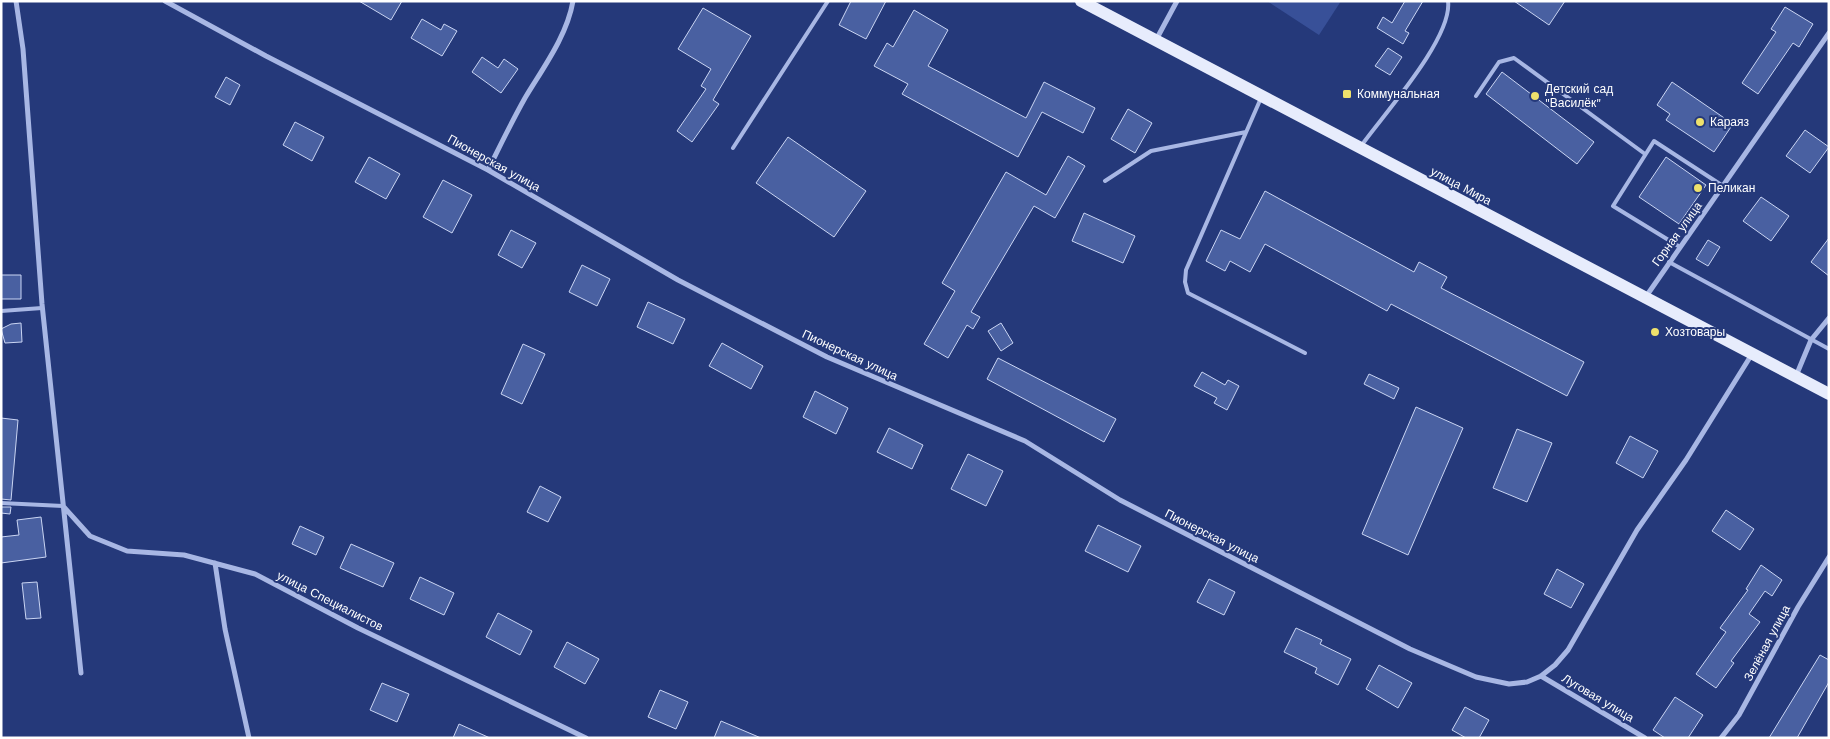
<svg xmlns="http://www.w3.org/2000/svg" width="1830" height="739" font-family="'Work Sans',sans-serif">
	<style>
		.green { fill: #385098 }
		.building { fill: #4960a1; stroke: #cad5f3 }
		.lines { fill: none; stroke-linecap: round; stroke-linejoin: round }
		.lane { stroke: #a8b7e4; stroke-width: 4 }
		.street { stroke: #a8b7e4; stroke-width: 5 }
		.primary { stroke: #e7ecfc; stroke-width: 12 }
		.poi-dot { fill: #eee16c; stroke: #25397a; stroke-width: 2 }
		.labels { text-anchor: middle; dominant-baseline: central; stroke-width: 4; stroke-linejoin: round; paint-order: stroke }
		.poi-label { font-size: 12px; fill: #fff; stroke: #25397a; text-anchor: start }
		.street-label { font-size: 12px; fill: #fff; stroke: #25397a }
	</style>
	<rect width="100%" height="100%" fill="#25397a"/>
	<!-- green -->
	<path class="green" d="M1267,1h74l-22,34z"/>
	<!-- building -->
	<path class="building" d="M359,1h43l-11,19z
		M851,1h35l-20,38 -27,-14z
		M1405,1h18l-18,30 4,2 -6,11 -26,-16 6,-11 9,6z
		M1514,1h51l-16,24z
		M1785,7l28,17 -14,23 -6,-4 -35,51 -16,-11 34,-51 -5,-3z
		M703,8l48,28 -38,64 6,4 -27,38 -15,-11 29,-42 -5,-3 10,-17 -33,-20z
		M914,10l34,20 -20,36 98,52 18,-36 51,26 -12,25 -41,-21 -24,45 -116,-63 6,-10 -34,-18 13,-23 6,4z
		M422,19l19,11 3,-6 13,7 -15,25 -31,-18z
		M1388,48l14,9 -12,18 -15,-9z
		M482,57l16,11 6,-9 14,10 -17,24 -29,-21z
		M1502,72l92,70 -17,22 -91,-70z
		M226,77l14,8 -10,20 -15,-8z
		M1672,82l61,42 -19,28 -48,-32 4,-6 -13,-9z
		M1128,109l24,14 -17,30 -24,-14z
		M295,122l29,15 -12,24 -29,-16z
		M1805,130l24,17 -19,26 -24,-17z
		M788,137l78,54 -32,46 -78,-54z
		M1068,156l17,10 -30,52 -21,-12 -63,106 9,5 -7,12 -6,-4 -19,33 -24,-14 31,-53 -13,-8 64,-111 40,23z
		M369,157l31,17 -14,25 -31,-17z
		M1666,157l40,28 -27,39 -40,-27z
		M443,180l29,15 -20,38 -29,-16z
		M1265,191l149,81 5,-10 28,15 -6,11 143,74 -17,34 -176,-92 -4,7 -122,-67 -15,28 -20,-11 -5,10 -19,-10 15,-31 19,9z
		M1761,197l28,19 -18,25 -28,-20z
		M1084,213l51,23 -12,27 -51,-22z
		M511,230l25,13 -14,25 -24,-13z
		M1829,238v38l-18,-14z
		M1708,240l12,7 -12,19 -12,-7z
		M582,265l28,14 -13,27 -28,-14z
		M1,275h20v24h-20z
		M648,302l37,17 -12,25 -36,-17z
		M21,323l1,19 -17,1 -4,-14 10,-5z
		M1001,323l12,20 -12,8 -13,-20z
		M722,343l41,23 -12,23 -42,-23z
		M523,344l22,10 -23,50 -21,-10z
		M998,358l118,61 -12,23 -117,-63z
		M1202,372l23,13 3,-5 11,6 -12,24 -13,-7 3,-5 -23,-12z
		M1369,374l30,14 -5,11 -30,-15z
		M815,391l33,17 -12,26 -33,-17z
		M1416,407l47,21 -55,127 -46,-21z
		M1,418l17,2 -7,80 -10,-1z
		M889,428l34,17 -11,24 -35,-17z
		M1517,429l35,14 -25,59 -34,-14z
		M1630,436l28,15 -15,27 -27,-15z
		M968,454l35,17 -17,35 -35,-17z
		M540,486l21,11 -13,25 -21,-10z
		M1,507h10l-1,7 -9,-1z
		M1726,510l28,19 -14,21 -28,-19z
		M41,517l5,40 -45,6v-26l18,-2 -2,-15z
		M1098,525l43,21 -13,26 -43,-21z
		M300,526l24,11 -8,18 -24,-11z
		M351,544l43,19 -11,24 -43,-19z
		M1761,565l21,15 -10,16 -7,-5 -16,23 11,8 -29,39 3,2 -18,25 -20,-14 30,-42 -6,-4 28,-38 -2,-1z
		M1557,569l27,15 -13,24 -27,-14z
		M420,577l34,16 -10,22 -34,-16z
		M1209,579l26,13 -11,23 -27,-13z
		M37,582l4,36 -15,1 -4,-36z
		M498,613l34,18 -12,24 -34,-18z
		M1296,628l26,12 -2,4 31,15 -13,26 -23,-12 2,-5 -33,-16z
		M567,642l32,17 -14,25 -31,-17z
		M1820,655l9,5v22l-32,56h-28z
		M1379,665l33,18 -14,25 -32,-19z
		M382,683l27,11 -12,28 -27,-12z
		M660,690l28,12 -12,27 -28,-12z
		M1675,697l28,18 -15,23h-23l-12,-8z
		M1465,707l24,13 -10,18h-13l-14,-8z
		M721,721l40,17h-47z
		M459,724l31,14h-37z"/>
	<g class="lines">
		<!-- lane -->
		<path class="lane" d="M1476,96l23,-34 15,-4 131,96
			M1261,98l-75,172 -1,12 3,11 117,60
			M1361,146c22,-31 92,-108 87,-145
			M733,148l95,-147
			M1105,181l46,-30 95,-19
			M1680,247l-67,-41 41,-65 69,45
			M1669,262l160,87
			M1,311l41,-3
			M1,503l62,3"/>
		<!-- street -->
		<path class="street" d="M16,1l7,48 19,255 39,369
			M165,1l101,55 222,114 190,110 149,77 198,84 95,59 290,149 66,28 33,7 18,-2 14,-6 14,-11 13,-15 69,-120 49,-70 66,-106
			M1156,40l21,-39
			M488,170c12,-24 24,-49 37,-72 18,-30 42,-62 48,-97
			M1645,298l184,-265
			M1796,376l15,-36 18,-22
			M63,506l27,30 37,15 57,4 71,19 103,54 228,110
			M215,563l10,66 24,109
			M1541,676l104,62
			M1721,738l18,-23 59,-108 31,-50"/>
		<!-- primary -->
		<path class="primary" d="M1081,1l748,393"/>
	</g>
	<!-- markers -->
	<g class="poi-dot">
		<rect x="1342" y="89" width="10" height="10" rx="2.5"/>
		<circle cx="1535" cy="96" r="5"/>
		<circle cx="1700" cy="122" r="5"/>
		<circle cx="1698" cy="188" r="5"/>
		<circle cx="1655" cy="332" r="5"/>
	</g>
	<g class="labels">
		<!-- poi labels -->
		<g class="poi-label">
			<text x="1545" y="89">Детский сад<tspan x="1545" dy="14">"Василёк"</tspan></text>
			<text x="1357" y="94">Коммунальная</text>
			<text x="1710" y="122">Караяз</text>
			<text x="1708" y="188">Пеликан</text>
			<text x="1665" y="332">Хозтовары</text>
		</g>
		<!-- street labels -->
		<g class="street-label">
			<text transform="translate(494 163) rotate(29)">Пионерская улица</text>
			<text transform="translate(1461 186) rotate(28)">улица Мира</text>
			<text transform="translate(1677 234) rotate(-54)">Горная улица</text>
			<text transform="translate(850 355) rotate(25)">Пионерская улица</text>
			<text transform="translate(1212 536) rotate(27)">Пионерская улица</text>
			<text transform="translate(330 601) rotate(27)">улица Специалистов</text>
			<text transform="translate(1767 643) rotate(-62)">Зелёная улица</text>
			<text transform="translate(1598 698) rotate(31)">Луговая улица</text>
		</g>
	</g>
	<!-- border -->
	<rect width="1830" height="739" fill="none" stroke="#ffffff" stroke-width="5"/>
</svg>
